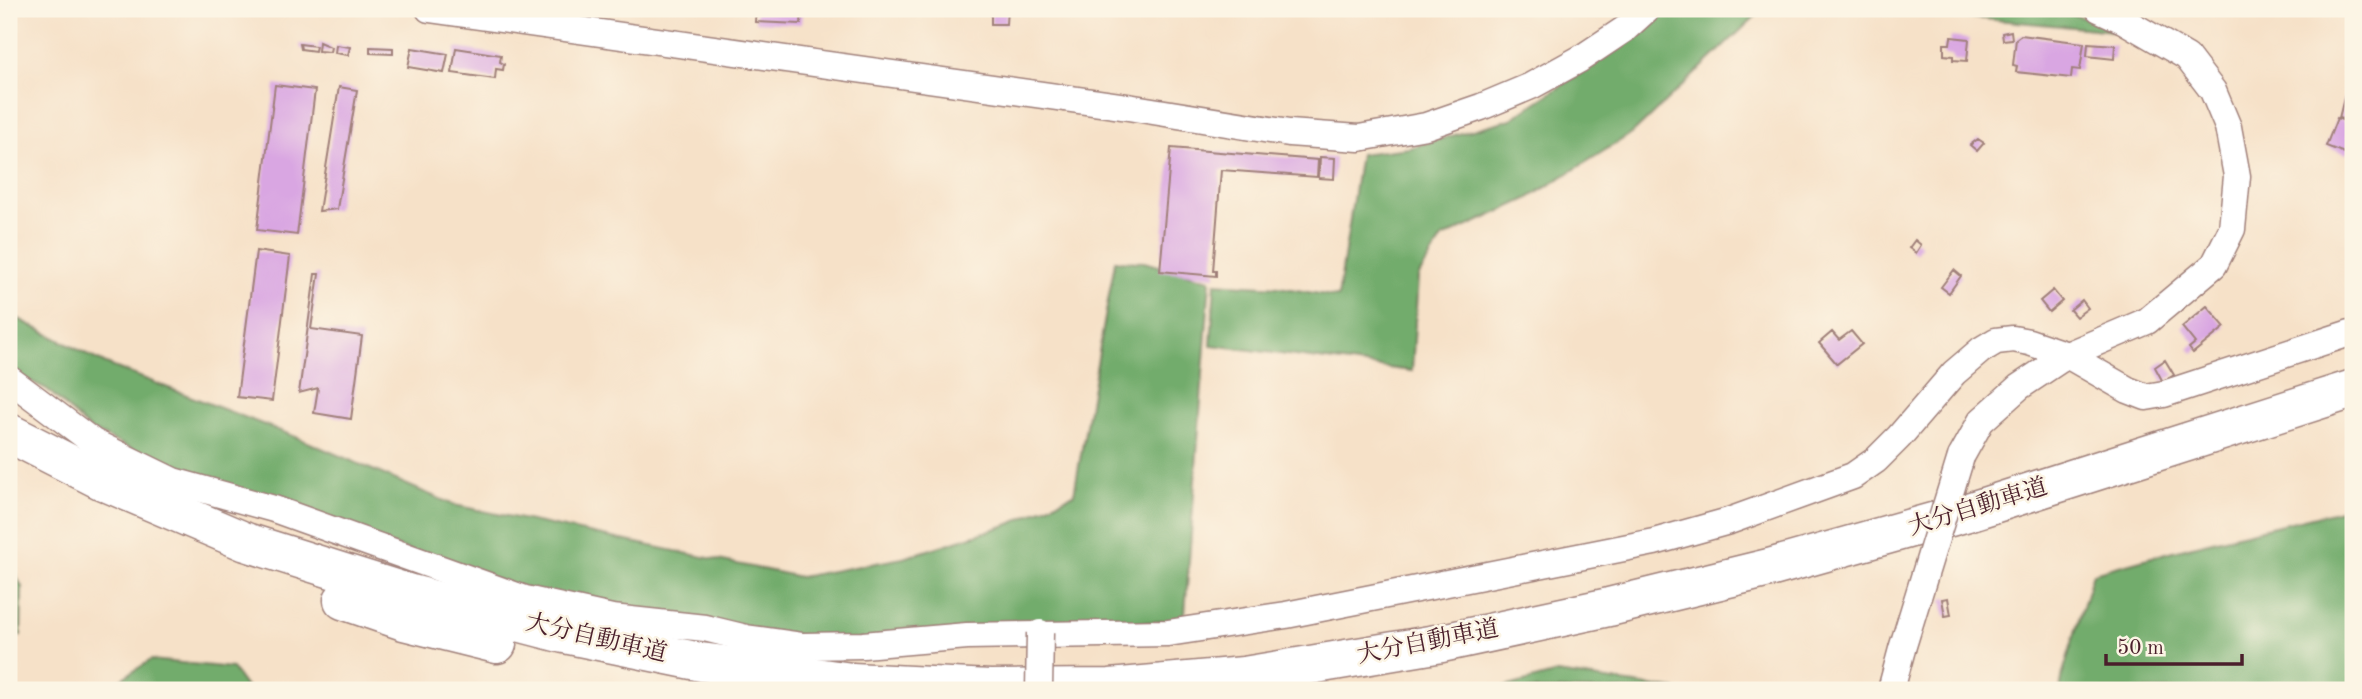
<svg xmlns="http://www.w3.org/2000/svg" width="2362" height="699" font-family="'Old Standard TT','Noto Serif JP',serif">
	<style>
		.forest { fill: #72ac6c; stroke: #5e664c; stroke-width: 2 }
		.building { fill: #d9a6e2 }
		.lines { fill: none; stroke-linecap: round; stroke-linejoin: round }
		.minor-casing { stroke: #a0807a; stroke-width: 29 }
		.highway-casing { stroke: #a0807a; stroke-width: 41 }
		.minor { stroke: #fff; stroke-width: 26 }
		.highway { stroke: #fff; stroke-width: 38 }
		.minor-bridge-casing { stroke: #a0807a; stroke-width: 29; stroke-linecap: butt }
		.minor-bridge { stroke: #fff; stroke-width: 26 }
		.labels { text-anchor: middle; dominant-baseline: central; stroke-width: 5; stroke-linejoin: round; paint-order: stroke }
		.street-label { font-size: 24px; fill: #4a1f2b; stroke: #fcf5e5 }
	</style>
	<rect width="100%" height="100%" fill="#fcf5e5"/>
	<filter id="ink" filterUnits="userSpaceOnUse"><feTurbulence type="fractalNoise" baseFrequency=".0143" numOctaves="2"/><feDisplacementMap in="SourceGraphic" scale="14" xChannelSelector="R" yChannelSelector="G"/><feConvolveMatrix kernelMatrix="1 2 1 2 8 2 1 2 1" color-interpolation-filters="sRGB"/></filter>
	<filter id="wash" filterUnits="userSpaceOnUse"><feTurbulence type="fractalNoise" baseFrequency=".00686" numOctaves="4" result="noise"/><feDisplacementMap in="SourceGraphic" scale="28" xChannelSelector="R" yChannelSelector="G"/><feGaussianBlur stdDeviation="1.57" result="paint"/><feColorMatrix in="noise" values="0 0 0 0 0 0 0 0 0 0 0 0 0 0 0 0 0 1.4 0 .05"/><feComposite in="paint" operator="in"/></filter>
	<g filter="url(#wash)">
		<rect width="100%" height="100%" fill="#f6e1c8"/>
		<!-- forest -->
		<path class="forest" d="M1664,9h99l-129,123 -107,67 -85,39 -24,39 -6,94 -201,-26 4,-62 64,4 59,10 22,-143 49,-6 102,-29 109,-72z
			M1876,9h174l63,16 3,6z
			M1115,261l29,1 66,18 -25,334 -17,7 -324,21 -132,-18 -179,-32 -340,-114 -104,-49 -42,-40 -38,-18v-57l97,50 190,73 158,68 346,72 103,-19 107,-34 64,-30z
			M2353,507v183h-293l3,-17 30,-100 99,-27z
			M9,562l13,25 -1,48 -12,6z
			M151,660l81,8 16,22h-144z
			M1557,673l121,17h-184z"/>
		<g id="blocks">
			<!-- building -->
			<path class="building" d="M756,9h46l-1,15 -46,-2z
				M991,9h16l-1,15h-15z
				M2011,31l1,8 -9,1 -1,-7z
				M2021,35l63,8 -4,27 -8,-1 -1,9 -55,-6 1,-6 -4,-1 3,-26z
				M1951,37l18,2 -2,22 -14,-1v-4l-9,-1v-11h6z
				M319,42l12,5 -1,5 -12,-1z
				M2088,43l27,2 -1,14 -27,-3z
				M300,44l16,2 -1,5 -14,-2z
				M336,45l14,2 -2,8 -13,-2z
				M370,47l23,1v6l-23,-1z
				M412,48l36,6 -4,19 -36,-6z
				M456,48l45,7 -1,7 4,2 -1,6 -7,-1 -1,10 -43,-6z
				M2349,55l4,1v12l-6,-1z
				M275,85l40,5 -18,145 -40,-5z
				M339,87l18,3 -20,119 -18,2z
				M2346,90l7,1 -2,30 -12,-3z
				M2337,118l15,6 -5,13 6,1 -6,16 -21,-8z
				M1978,139l6,4 -7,8 -7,-6z
				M1171,148l147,12 -1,17 -96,-7 -8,101h3v5l-56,-5z
				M1320,157l15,1 -1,21 -15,-1z
				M1915,240l6,5 -5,8 -7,-5z
				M256,251l34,5 -18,145 -35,-4z
				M1954,270l7,6 -12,17 -8,-6z
				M315,274h4l-8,55 51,7 -11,83 -37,-6 4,-25 -19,5z
				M2053,290l9,11 -13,11 -9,-11z
				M2082,300l6,8 -12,9 -6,-7z
				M2207,306l18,21 -32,26 -4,-5 6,-5 -13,-16z
				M1851,331l11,13 -25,20 -18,-21 13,-11 7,8z
				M2165,360l9,15 -11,7 -8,-15z
				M1948,598l3,17 -6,1 -3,-17z"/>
		</g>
	</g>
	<g filter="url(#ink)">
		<use href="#blocks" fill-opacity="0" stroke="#a0807a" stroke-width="2"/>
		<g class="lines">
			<!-- minor casing -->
			<g class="minor-casing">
				<path id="minor" d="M429,9l699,98 161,26 70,5 67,-12 55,-19 50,-21 49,-27 45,-30 22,-20
					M9,379l84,63 80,39 101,28 251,90 87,19 93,10 41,10 57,8 60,-1 104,-9 201,-3 118,-18 368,-73 75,-21 124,-45 23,-16 23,-23 55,-64 27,-23 15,-9 17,-2 16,3 38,13 61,35 18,7 18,-3 189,-62
					M1961,457l20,-36 38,-34 48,-32 80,-34 67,-56 18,-36 5,-53 -9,-49 -15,-36 -26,-34 -64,-37 -24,-11
					M1891,690l11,-41"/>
			</g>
			<!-- highway casing -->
			<g class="highway-casing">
				<path id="highway" d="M9,433l94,48 143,61 165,52 153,40 137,28 151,20 138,7 120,-1 134,-12 198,-33 167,-36 160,-39 199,-56 385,-123
					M343,600l61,21 93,23"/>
			</g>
			<!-- minor -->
			<use href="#minor" class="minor"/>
			<!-- highway -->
			<use href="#highway" class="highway"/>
			<!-- minor-bridge casing -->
			<g class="minor-bridge-casing">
				<path id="minor-bridge" d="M1902,649l59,-192
					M1039,690l1,-57"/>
			</g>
			<!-- minor-bridge -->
			<use href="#minor-bridge" class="minor-bridge"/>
		</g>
	</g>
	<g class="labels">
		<!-- street labels -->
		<g class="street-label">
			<text transform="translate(1978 508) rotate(-17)">大分自動車道</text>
			<text transform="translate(596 639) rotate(13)">大分自動車道</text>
			<text transform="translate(1428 643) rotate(-11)">大分自動車道</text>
		</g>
	</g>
	<!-- margin -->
	<rect width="2362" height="699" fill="none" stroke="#fcf5e5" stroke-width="35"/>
	<!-- scale -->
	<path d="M2106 654v10h136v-10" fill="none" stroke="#4a1f2b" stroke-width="3.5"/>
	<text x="2117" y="654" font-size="21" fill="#4a1f2b" stroke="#fcf5e5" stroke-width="5" paint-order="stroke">50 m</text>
</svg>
